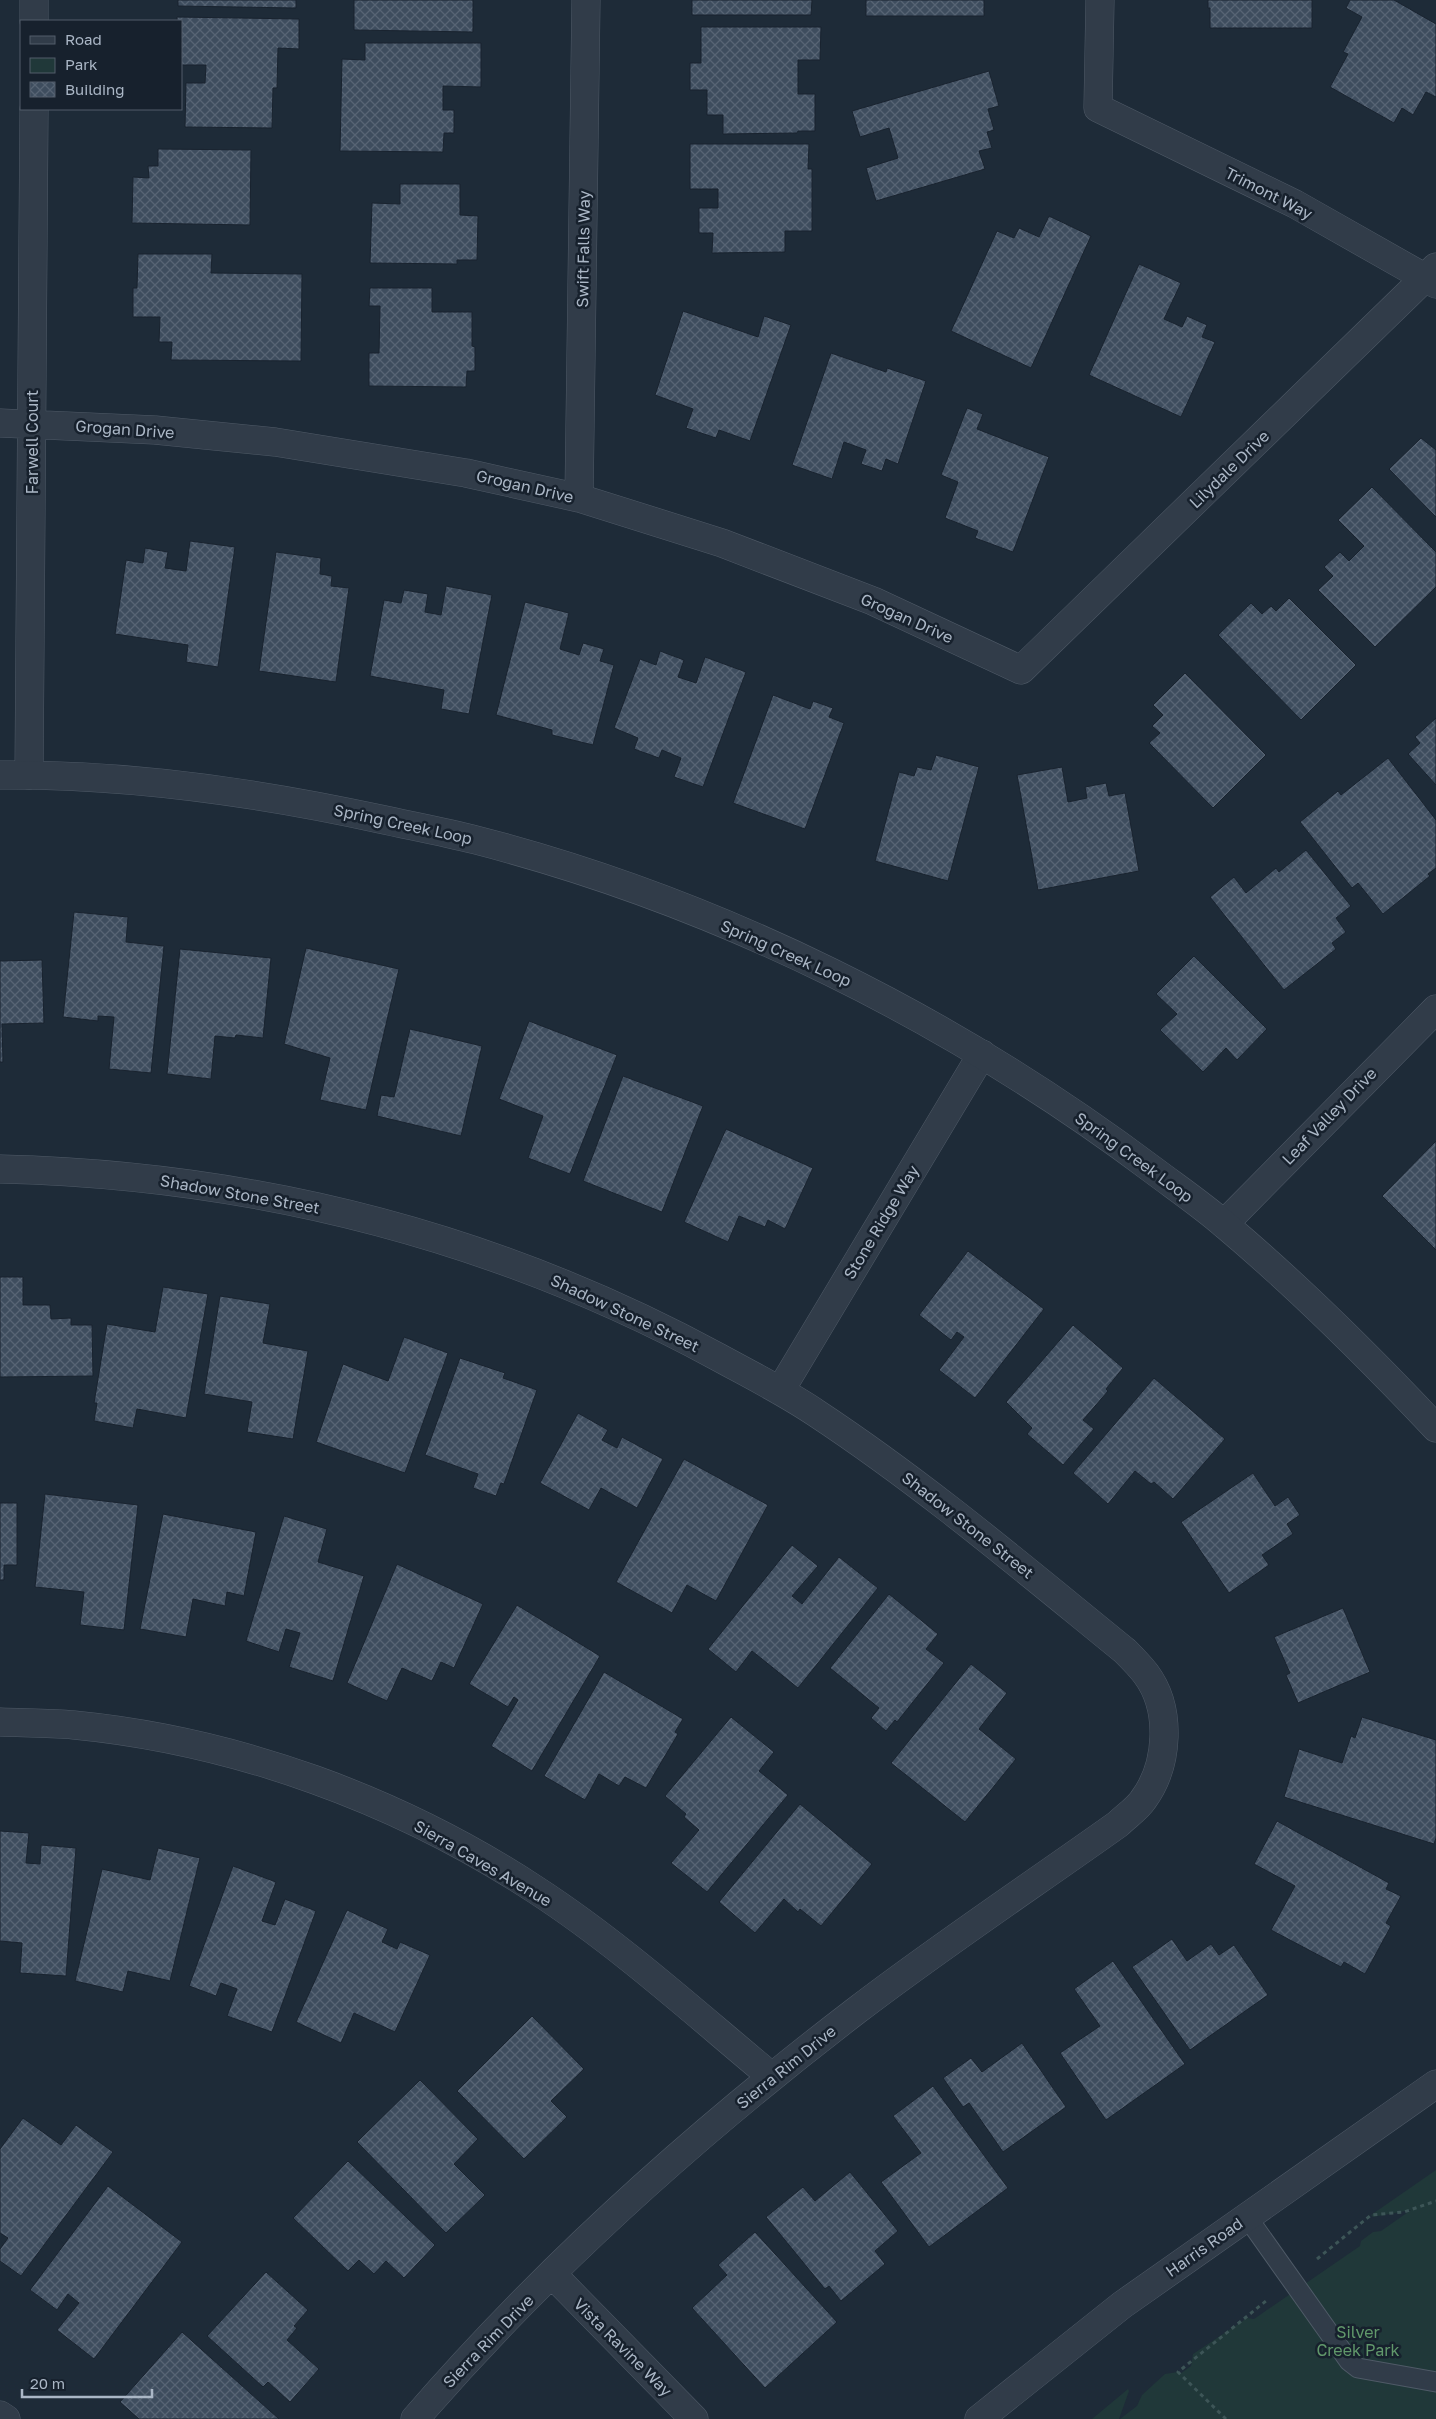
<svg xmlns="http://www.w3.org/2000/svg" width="1436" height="2419" font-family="'Golos Text',sans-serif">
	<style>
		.green { fill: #203839 }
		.building { fill: url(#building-cross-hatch); stroke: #19232f }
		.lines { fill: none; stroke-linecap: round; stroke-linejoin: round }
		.service-casing { stroke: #4f5a67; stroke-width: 21 }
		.minor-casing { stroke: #4f5a67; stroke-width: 29 }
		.tertiary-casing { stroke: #4f5a67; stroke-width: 29 }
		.path { stroke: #3d5557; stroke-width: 3; stroke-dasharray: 4 4; stroke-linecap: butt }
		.service { stroke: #313c49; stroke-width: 19 }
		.minor { stroke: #313c49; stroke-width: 28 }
		.tertiary { stroke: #313c49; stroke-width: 28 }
		.labels { text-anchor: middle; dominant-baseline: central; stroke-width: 5; stroke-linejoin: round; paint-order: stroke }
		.street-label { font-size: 16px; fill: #abb7c6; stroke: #17212d }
		.park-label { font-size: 16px; fill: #61986b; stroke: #17212d }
	</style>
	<defs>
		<pattern id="building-cross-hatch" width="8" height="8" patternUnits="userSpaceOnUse" patternTransform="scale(1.25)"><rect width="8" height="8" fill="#3e4d5e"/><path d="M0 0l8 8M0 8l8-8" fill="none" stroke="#576474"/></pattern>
	</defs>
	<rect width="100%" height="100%" fill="#1e2b38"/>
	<!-- green -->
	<path class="green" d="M1436,2170v249h-316l17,-13 5,-11 23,-21 13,-2 2,2 11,-8 2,-12 54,-36 7,1 106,-73 1,-5 12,-9 8,-1 30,-21 -38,7 -2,-2z
		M1128,2389l1,2 -10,28h-27z"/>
	<!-- building -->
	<path class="building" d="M178,0h118v8l-118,-2z
		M354,0h119v32l-119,-2z
		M692,0h120l-1,15h-119z
		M866,0h118v16h-118z
		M1208,0h104v28h-102v-20h-2z
		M1350,0h44l42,24v73l-10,-5 -13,23 -11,-7 -8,15 -64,-36 18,-33 -5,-2 19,-35 -16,-9z
		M177,17l122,2v30l-21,-1 -1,40h-4l-1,40 -87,-1 1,-44h19l1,-18h-25v-44h-4z
		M701,27h120l-1,33h-22v34h17v37h-17l-1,2 -74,1v-19h-16v-25h-17v-27h11z
		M365,43h116v44l-38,-1v24h11v23h-10l-1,19 -103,-1 2,-92 23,1z
		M989,71l10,35 -11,3 6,21 -7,2 5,16 -13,3 6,18 -109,32 -10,-33 32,-10 -9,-30 -29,9 -8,-26z
		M690,144h119l-1,25h4v62h-27v21l-73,1 1,-20h-14v-25h19v-19h-28z
		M158,149l93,1 -1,75 -118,-2 1,-46 16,1 -1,-12h10z
		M400,184h60v31l18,1 -1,44h-20v4l-87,-1 2,-60 28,1z
		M1049,216l42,20 -60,132 -80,-37 46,-100 17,7 5,-10 20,9z
		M138,254h74l-1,19 91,1 -1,87 -130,-1 1,-18h-13l1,-25h-27v-29h4z
		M1139,264l42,19 -17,36 18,8 5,-11 20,9 -5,12 13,5 -34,75 -92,-42z
		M370,288h62v24h40v34l3,1v24h-8l-1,16 -97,-1v-33h10l1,-47h-11z
		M683,311l75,26 6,-21 27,9 -41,116 -31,-11 -3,8 -30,-10 7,-19 -38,-14z
		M831,353l55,19 1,-4 39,13 -28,83 -12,-5 -4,12 -21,-7 5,-14 -22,-8 -12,37 -40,-14z
		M967,408l16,6 -6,15 72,28 -36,95 -38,-14 3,-7 -33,-13 13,-36 -17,-7z
		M1421,438l15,12v67l-47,-48z
		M1372,487l64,65v35l-61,60 -57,-57 15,-14 -9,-9 16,-15 9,9 15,-15 -26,-26z
		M190,541l45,6 -17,120 -32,-5 2,-17 -73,-11 11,-74 17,3 2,-15 23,4 -3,16 21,3z
		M276,552l45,6 -1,16 12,2 -1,10 18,2 -13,94 -77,-11z
		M446,586l46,9 -23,119 -28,-5 3,-19 -74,-14 14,-76 17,3 3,-13 24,4 -3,18 16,3z
		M1289,598l67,67 -55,55 -83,-85 33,-32 11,11 9,-8 5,5z
		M525,602l44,11 -9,36 19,6 4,-12 21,6 -4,12 14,4 -21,80 -41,-10v-5l-56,-15z
		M660,651l24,9 -6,17 18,6 9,-26 41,15 -43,115 -29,-10 7,-19 -19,-8 -3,8 -25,-9 4,-11 -24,-10 26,-69 16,6z
		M1185,673l81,82 -53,53 -64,-65 11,-10 -8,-7 11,-11 -10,-10z
		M773,695l37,14 3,-8 20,7 -4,9 15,6 -39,106 -72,-26z
		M1436,718v67l-28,-31 12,-11 -5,-6z
		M936,755l43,12 -31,114 -73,-20 24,-89 15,4 3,-9 14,3z
		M1388,758l48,62v48l-8,6 2,2 -47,38 -25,-31 -6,5 -52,-66 38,-31 3,4z
		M1062,767l6,35 19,-4 -2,-11 21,-4 3,13 16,-3 14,78 -101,19 -21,-115z
		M1306,850l45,56 -15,12 10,14 -14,11 4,6 -52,41 -74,-93 24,-20 12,16 30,-25 3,4z
		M74,912l54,5 -2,25 38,4 -13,127 -42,-4 5,-52 -16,-1v5l-35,-4z
		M306,948l93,21 -33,141 -46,-10 10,-42 -46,-14z
		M180,949l91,9 -8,80 -27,-3 -1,3 -20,-2 -4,43 -44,-5z
		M1194,956l73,73 -30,31 -11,-12 -23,24 -43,-42 17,-16 -21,-20z
		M42,960l2,63 -42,1 1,38h-3v-101z
		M529,1021l88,34 -47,119 -42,-16 15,-42 -44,-17z
		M410,1029l72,17 -21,90 -84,-20 4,-21 13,2z
		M623,1076l80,30 -41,106 -79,-31z
		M726,1129l87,39 -28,61 -17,-9 -3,7 -26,-11 -11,26 -44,-20z
		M1436,1141v109l-54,-54z
		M968,1251l76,58 -69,89 -36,-28 25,-33 -7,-5 -6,8 -32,-25z
		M0,1277h23v28h27l1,14 20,-1v7h21l1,51 -93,1z
		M163,1287l45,7 -22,124 -49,-9 -4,19 -39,-7 3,-18h-3l13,-79 48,8z
		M220,1296l50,8 -7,39 45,8 -15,88 -46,-7 5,-30 -48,-8z
		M1073,1325l50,43 -17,21 2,2 -25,29 11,9 -31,36 -36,-31 5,-6 -26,-26z
		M404,1337l44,16 -43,120 -89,-31 27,-78 45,17z
		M460,1358l45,15 -2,5 34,12 -33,94 -3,-1 -5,13 -23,-8 5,-14 -53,-19z
		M1154,1378l71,61 -52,60 -19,-17 -3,2 -16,-13 -27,33 -35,-31z
		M578,1413l30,17 -6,10 15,8 5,-11 41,22 -26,49 -36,-20 -12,22 -49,-27z
		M684,1459l84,46 -52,96 -29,-16 -15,28 -56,-31z
		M1253,1473l22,33 13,-9 12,18 -13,9 6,10 -31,21 7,10 -40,28 -48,-71z
		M45,1494l93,11 -14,125 -44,-5 4,-33 -49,-5z
		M0,1503h17v62h-13v15h-4z
		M163,1514l93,18 -12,64 -17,-4 -2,14 -32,-7 -7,38 -46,-8z
		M284,1516l43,13 -9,33 46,14 -31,105 -44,-14 11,-34 -14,-4 -7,23 -33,-11z
		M792,1545l26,21 -26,30 10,8 37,-47 39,31 -80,100 -46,-37 -16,21 -28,-23z
		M397,1564l86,40 -29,64 -13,-6 -9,19 -30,-13 -15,33 -40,-18z
		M889,1594l49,40 -12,15 18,14 -47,59 -2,-2 -9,11 -15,-13 8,-10 -49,-40z
		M517,1605l83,51 -68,115 -41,-25 27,-46 -4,-3 -6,10 -39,-23z
		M1343,1608l27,64 -72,31 -12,-28 4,-2 -16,-36z
		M971,1664l36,29 -28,36 37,30 -51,63 -74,-59z
		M604,1672l79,47 -8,13 3,2 -32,54 -21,-11 -6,9 -20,-12 -14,26 -41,-24z
		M731,1717l43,35 -15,19 29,24 -81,97 -36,-29 28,-33 -15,-13 2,-3 -21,-18z
		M1362,1717l74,23v98l-2,6 -150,-47 15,-48 43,14 9,-27 4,2z
		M800,1804l72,60 -51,62 -21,-17 -2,3 -14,-13 -29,34 -36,-31z
		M1277,1821l112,62 -3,6 15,7 -15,27 5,3 -26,48 -21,-12 -3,5 -70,-37 24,-44 -41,-22z
		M0,1831l29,2 -3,30 14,1 1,-19 35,3 -10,128 -46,-3 2,-30 -22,-2z
		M158,1848l42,10 -30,123 -42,-10 -5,21 -48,-11 27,-112 48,11z
		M233,1866l43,16 -14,39 13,4 10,-26 31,12 -44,121 -45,-16 10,-27 -16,-6 -5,13 -27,-10z
		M347,1910l41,19 -6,13 15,7 3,-7 30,13 -35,77 -41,-19 -13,30 -45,-21z
		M1172,1939l15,22 24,-17 8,11 15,-10 34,50 -78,55 -58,-83z
		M1113,1961l72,103 -79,56 -46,-67 40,-27 -26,-37z
		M532,2016l52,53 -33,32 16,16 -43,42 -67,-68z
		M1022,2043l44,64 -63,45 -34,-49 -6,4 -20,-29 28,-20 11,14z
		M420,2080l58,59 -24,25 31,31 -39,38 -89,-91z
		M933,2086l75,102 -79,59 -48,-65 40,-29 -28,-37z
		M23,2118l38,27 15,-20 37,27 -92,124 -21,-15v-12l8,-11 -8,-5v-84z
		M348,2161l87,84 -31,33 -18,-17 -12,13 -15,-14 -11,11 -55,-53z
		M850,2172l48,59 -23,20 10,13 -44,37 -12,-15 -4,3 -59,-72 37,-30 12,14z
		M108,2186l74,56 -88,117 -37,-29 22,-27 -11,-9 -11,16 -27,-20z
		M755,2232l82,90 -72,66 -73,-80 35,-33 -9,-10z
		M266,2272l42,38 -14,16 3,2 -10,12 32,29 -29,33 -22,-20 -5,5 -56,-51z
		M182,2332l97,87h-140l-19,-17z"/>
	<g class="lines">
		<!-- service casing -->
		<g class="service-casing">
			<path id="service" d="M1247,2217l102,144 9,7 78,14"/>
		</g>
		<!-- minor casing -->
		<g class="minor-casing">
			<path id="minor" d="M1100,0l-2,108 197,96 141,80
				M34,21v-21
				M0,423l155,7 120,12 191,31 113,25 143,45 151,58 148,69 415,-403
				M579,498l7,-498
				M29,775l5,-666
				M0,1169c253,6 495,67 718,188 33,18 67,35 98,56 109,72 208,156 309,238 7,7 15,15 21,23 26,35 23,91 -3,126 -6,9 -17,16 -25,24 -87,62 -176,121 -261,186 -158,121 -312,258 -442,409
				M1224,1224l212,-215
				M780,1391l202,-337
				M0,1722c25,1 50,1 74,3 163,16 325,75 462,165 83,54 159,123 236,187
				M552,2274l142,145
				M0,2415l6,4"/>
		</g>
		<!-- tertiary casing -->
		<g class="tertiary-casing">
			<path id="tertiary" d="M0,775c127,-1 256,17 380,44 32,7 64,13 96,21 244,63 476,179 677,330 24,18 49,35 72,55 75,63 144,132 211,203
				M979,2419l143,-114 314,-221"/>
		</g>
		<!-- path -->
		<path class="path" d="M1317,2259l54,-44 33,-3 32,-11
			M1226,2419l-48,-47 88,-71"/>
		<!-- service -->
		<use href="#service" class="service"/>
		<!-- minor -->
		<use href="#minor" class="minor"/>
		<!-- tertiary -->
		<use href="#tertiary" class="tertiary"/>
	</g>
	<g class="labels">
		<!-- street labels -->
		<g class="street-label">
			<text transform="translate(1269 193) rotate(27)">Trimont Way</text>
			<text transform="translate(583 249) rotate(-89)">Swift Falls Way</text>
			<text transform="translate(125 429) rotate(4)">Grogan Drive</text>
			<text transform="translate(32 442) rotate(-90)">Farwell Court</text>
			<text transform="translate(1229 469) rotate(-44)">Lilydale Drive</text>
			<text transform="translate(525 486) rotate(13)">Grogan Drive</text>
			<text transform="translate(907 618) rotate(24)">Grogan Drive</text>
			<text transform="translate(403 824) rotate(12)">Spring Creek Loop</text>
			<text transform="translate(786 953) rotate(24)">Spring Creek Loop</text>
			<text transform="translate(1329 1116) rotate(-46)">Leaf Valley Drive</text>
			<text transform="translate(1134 1157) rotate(36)">Spring Creek Loop</text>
			<text transform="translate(240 1194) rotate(10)">Shadow Stone Street</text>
			<text transform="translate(881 1222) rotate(-59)">Stone Ridge Way</text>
			<text transform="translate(625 1313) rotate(25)">Shadow Stone Street</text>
			<text transform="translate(968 1525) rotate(38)">Shadow Stone Street</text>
			<text transform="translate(483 1863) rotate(30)">Sierra Caves Avenue</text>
			<text transform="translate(786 2067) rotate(-39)">Sierra Rim Drive</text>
			<text transform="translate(1204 2247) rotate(-35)">Harris Road</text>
			<text transform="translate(488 2341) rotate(-46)">Sierra Rim Drive</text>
			<text transform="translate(623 2347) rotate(45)">Vista Ravine Way</text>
		</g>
		<!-- park labels -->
		<g class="park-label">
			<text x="1358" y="2332">Silver<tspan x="1358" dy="18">Creek Park</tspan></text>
		</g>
	</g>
	<!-- legend -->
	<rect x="20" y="20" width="162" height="90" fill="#17212d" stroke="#525d6a"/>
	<rect x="30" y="36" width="25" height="8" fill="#313c49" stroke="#525d6a"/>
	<text x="65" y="45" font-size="15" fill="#abb7c6">Road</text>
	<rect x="30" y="58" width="25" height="15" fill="#203839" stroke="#525d6a"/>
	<text x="65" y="70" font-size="15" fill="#abb7c6">Park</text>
	<rect x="30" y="82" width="25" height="15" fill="url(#building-cross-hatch)" stroke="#525d6a"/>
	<text x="65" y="95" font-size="15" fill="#abb7c6">Building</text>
	<!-- scale -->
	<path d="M22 2389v8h130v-8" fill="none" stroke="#abb7c6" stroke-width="2.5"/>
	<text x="30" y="2389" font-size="15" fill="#abb7c6" stroke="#17212d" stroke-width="4" paint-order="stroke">20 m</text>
</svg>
